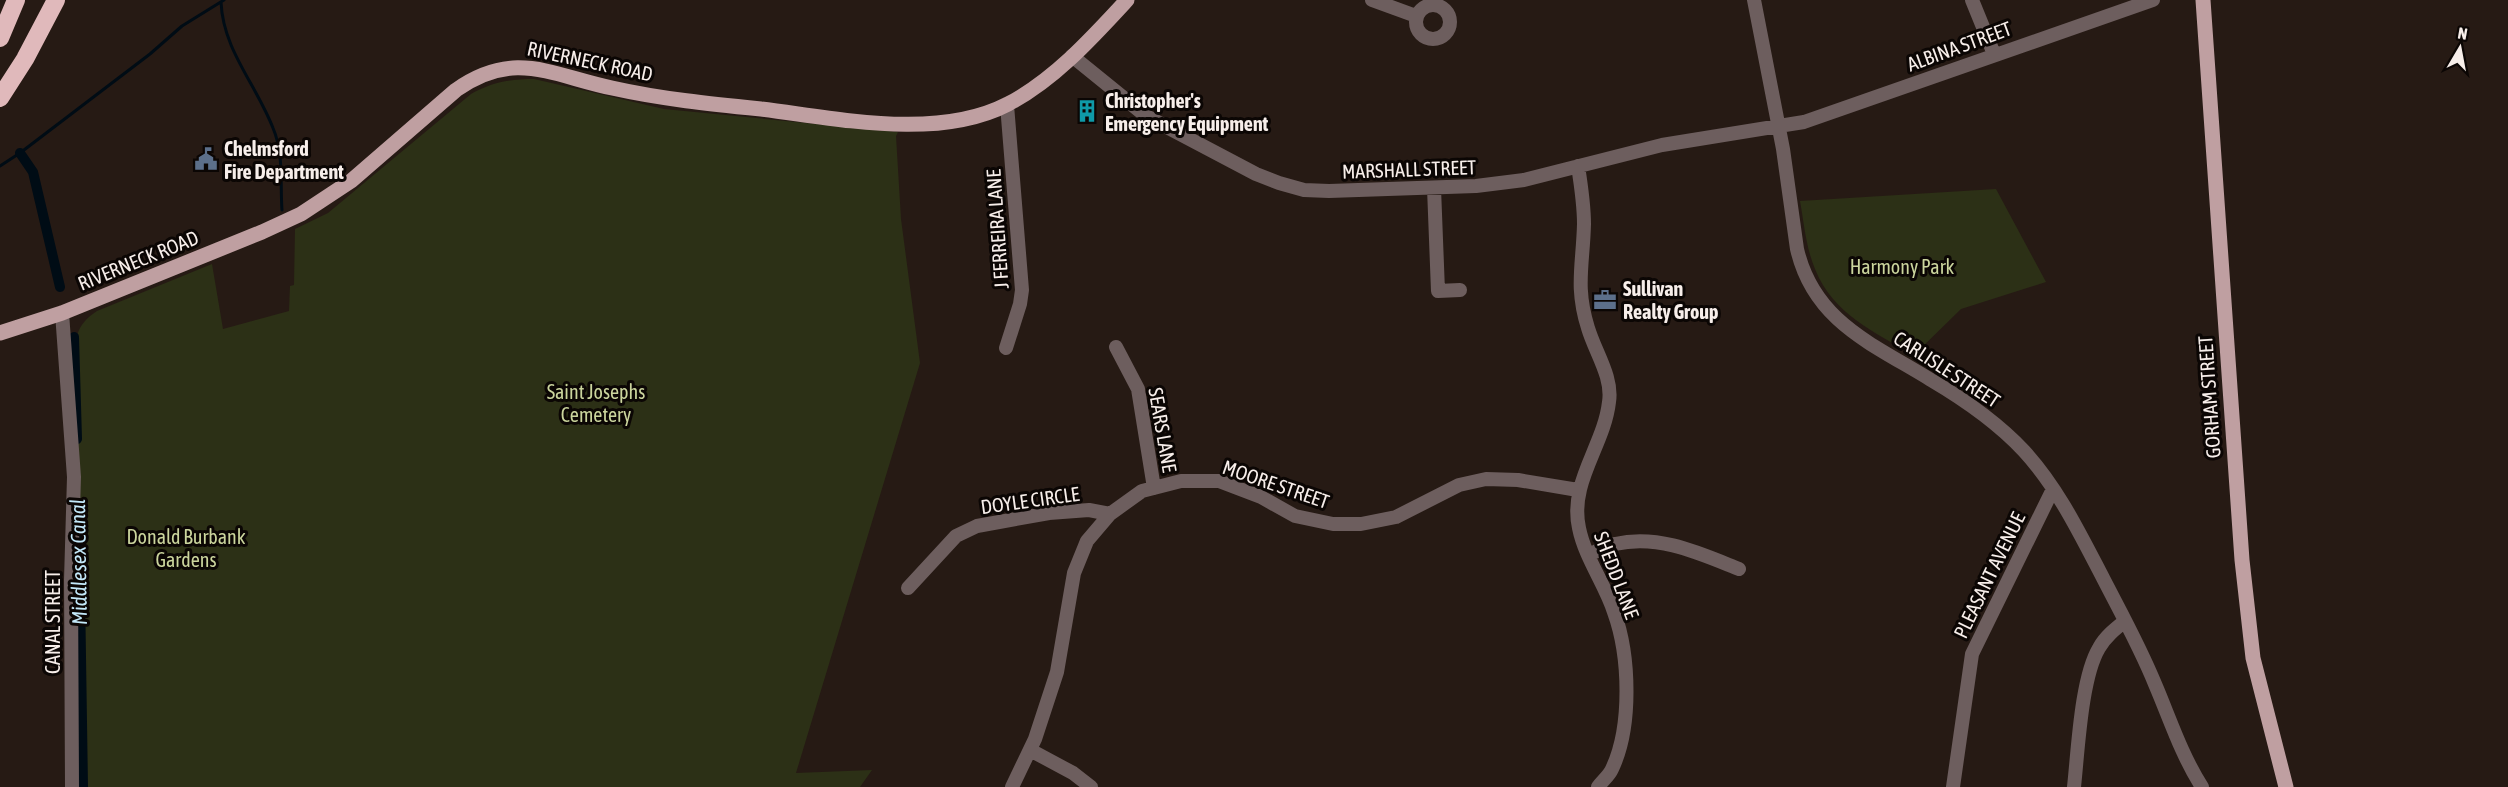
<svg xmlns="http://www.w3.org/2000/svg" width="2508" height="787" font-family="'Asap Condensed',sans-serif">
	<style>
		.green { fill: #2c3016 }
		.lines { fill: none; stroke-linecap: round; stroke-linejoin: round }
		.stream { stroke: #000c15; stroke-width: 3 }
		.canal { stroke: #000c15; stroke-width: 10 }
		.minor { stroke: #6d5e5e; stroke-width: 14 }
		.major { stroke: #bf9fa1; stroke-width: 15 }
		.highway { stroke: #e0b9bb; stroke-width: 18 }
		.labels { text-anchor: middle; dominant-baseline: central; stroke-width: 6; stroke-linejoin: round; paint-order: stroke }
		.street-label { font-size: 20px; fill: #f7eeea; stroke: #0b0604 }
		.poi-label { font-size: 20px; font-weight: bold; fill: #f7eeea; stroke: #0b0604; text-anchor: start }
		.park-label { font-size: 20px; fill: #cbd59d; stroke: #0b0604 }
		.water-label { font-size: 21px; font-style: italic; fill: #c4e9fa; stroke: #0b0604 }
	</style>
	<rect width="100%" height="100%" fill="#261a14"/>
	<!-- green -->
	<path class="green" d="M534,79l130,30 234,23 -2,4 5,83 19,144 -124,410 76,-3 -12,17h-782l-6,-424c4,-24 3,-38 25,-52l115,-47 11,65 66,-18 1,-25 4,-1 1,-56 33,-16 143,-119c21,-12 40,-15 63,-15z
		M1996,189l50,93 -85,27 -47,46c-40,-23 -81,-41 -99,-86 -9,-21 -11,-46 -15,-68z"/>
	<g class="lines">
		<!-- stream -->
		<path class="stream" d="M221,2c2,48 35,82 52,126 11,26 7,55 9,82
			M0,166l20,-13 130,-99 32,-28 42,-26"/>
		<!-- canal -->
		<path class="canal" d="M20,153l13,19 27,115
			M74,337l3,102
			M79,526l4,261"/>
		<!-- minor -->
		<path class="minor" d="M1372,0l44,16
			M1754,0l29,149 14,100c17,73 76,95 134,131 34,20 66,42 93,71 34,37 56,83 79,127 18,35 37,69 52,106 15,35 26,70 47,103
			M1972,0l22,54
			M1416 22a17 17 0 1 1 34 0a17 17 0 1 1-34 0Z
			M1072,56l74,60 110,58 23,9 25,7 25,1 147,-5 48,-6 138,-35 142,-23 349,-122
			M1578,166c3,19 6,39 6,58 -1,41 -9,63 4,104 7,24 25,49 21,74 -5,44 -40,80 -30,126 6,30 26,56 35,84 16,44 18,115 -2,157 -3,7 -10,12 -14,18
			M1434,188l4,103 22,-1
			M62,313l12,164 -3,103 1,207
			M1116,347l22,42 16,99
			M1006,348l14,-44 2,-14 -15,-185
			M1589,555c8,-4 17,-10 26,-11 44,-10 84,9 124,25
			M908,588l48,-52 21,-10 72,-13 40,-3 21,4
			M1030,750l43,23 18,14
			M1012,787l23,-48 22,-67 17,-99 13,-32 23,-27 32,-23 39,-10h38l42,16 34,19 38,8h28l35,-7 63,-32 27,-6 32,1 60,10
			M1953,787l19,-133 81,-165
			M2074,787c4,-36 7,-109 25,-139 6,-11 16,-19 26,-27"/>
		<!-- major -->
		<path class="major" d="M2203,0l39,560 11,98 33,129
			M0,333l62,-20 200,-81 39,-18 50,-33 105,-91c58,-41 95,-15 156,-2 49,11 99,16 149,21 75,9 176,32 247,-5 46,-24 84,-66 119,-104"/>
		<!-- highway -->
		<path class="highway" d="M0,38l16,-38
			M0,98l25,-39 31,-59"/>
	</g>
	<!-- icons -->
	<defs>
		<g id="building-bare" transform="scale(1.8)"><path d="M-4-6H4V6H1V3H-1V6H-4ZM-2.5-4.3h1.7v1.8h-1.7ZM.8-4.3h1.7v1.8H.8ZM-2.5-1h1.7V.8h-1.7ZM.8-1h1.7V.8H.8Z" fill="#0f9aa8" stroke="#0b0604" stroke-width="2.5" paint-order="stroke"/></g>
		<g id="civic-bare" transform="scale(1.8)"><path d="M-.6-6.5H3V-4.5H.6V-3L4-1V1h2V6H-6V1h2V-1L-.6-3ZM-1.2 2.5V6h2.4V2.5Z" fill="#5c6f8a" stroke="#0b0604" stroke-width="2.5" paint-order="stroke"/></g>
		<g id="office-bare" transform="scale(1.8)"><path d="M-6-3h4V-5.5h4V-3h4V5H-6ZM-1-4.5V-3h2v-1.5ZM-6 0V1H6V0Z" fill="#5c6f8a" stroke="#0b0604" stroke-width="2.5" paint-order="stroke"/></g>
	</defs>
	<g fill-rule="evenodd">
		<use href="#building-bare" x="1087" y="111"/>
		<use href="#civic-bare" x="206" y="159"/>
		<use href="#office-bare" x="1605" y="300"/>
	</g>
	<g class="labels">
		<!-- street labels -->
		<g class="street-label">
			<text transform="translate(1959 46) rotate(-20)">ALBINA STREET</text>
			<text transform="translate(590 61) rotate(12)">RIVERNECK ROAD</text>
			<text transform="translate(1409 169) rotate(-2)">MARSHALL STREET</text>
			<text transform="translate(997 229) rotate(-94)">J FERREIRA LANE</text>
			<text transform="translate(138 260) rotate(-22)">RIVERNECK ROAD</text>
			<text transform="translate(1947 369) rotate(33)">CARLISLE STREET</text>
			<text transform="translate(2209 397) rotate(-94)">GORHAM STREET</text>
			<text transform="translate(1163 430) rotate(80)">SEARS LANE</text>
			<text transform="translate(1276 484) rotate(19)">MOORE STREET</text>
			<text transform="translate(1030 500) rotate(-8)">DOYLE CIRCLE</text>
			<text transform="translate(1617 575) rotate(69)">SHEDD LANE</text>
			<text transform="translate(1989 575) rotate(-64)">PLEASANT AVENUE</text>
			<text transform="translate(52 622) rotate(-90)">CANAL STREET</text>
		</g>
		<!-- poi labels -->
		<g class="poi-label">
			<text x="1105" y="100">Christopher's<tspan x="1105" dy="23">Emergency Equipment</tspan></text>
			<text x="224" y="148">Chelmsford<tspan x="224" dy="23">Fire Department</tspan></text>
			<text x="1623" y="288">Sullivan<tspan x="1623" dy="23">Realty Group</tspan></text>
		</g>
		<!-- park labels -->
		<g class="park-label">
			<text x="1902" y="266">Harmony Park</text>
			<text x="596" y="391">Saint Josephs<tspan x="596" dy="23">Cemetery</tspan></text>
			<text x="186" y="536">Donald Burbank<tspan x="186" dy="23">Gardens</tspan></text>
		</g>
		<!-- water labels -->
		<g class="water-label">
			<text transform="translate(78 562) rotate(-91)">Middlesex Canal</text>
		</g>
	</g>
	<!-- north arrow -->
	<g transform="translate(2460 48) rotate(10)" stroke="#0b0604" stroke-width="4.5" paint-order="stroke">
	<path d="M0-4.5L10 22L0 15L-10 22Z" fill="#f7eeea"/>
	<text y="-9" font-size="16" font-weight="bold" text-anchor="middle" fill="#f7eeea">N</text>
	</g>
</svg>
